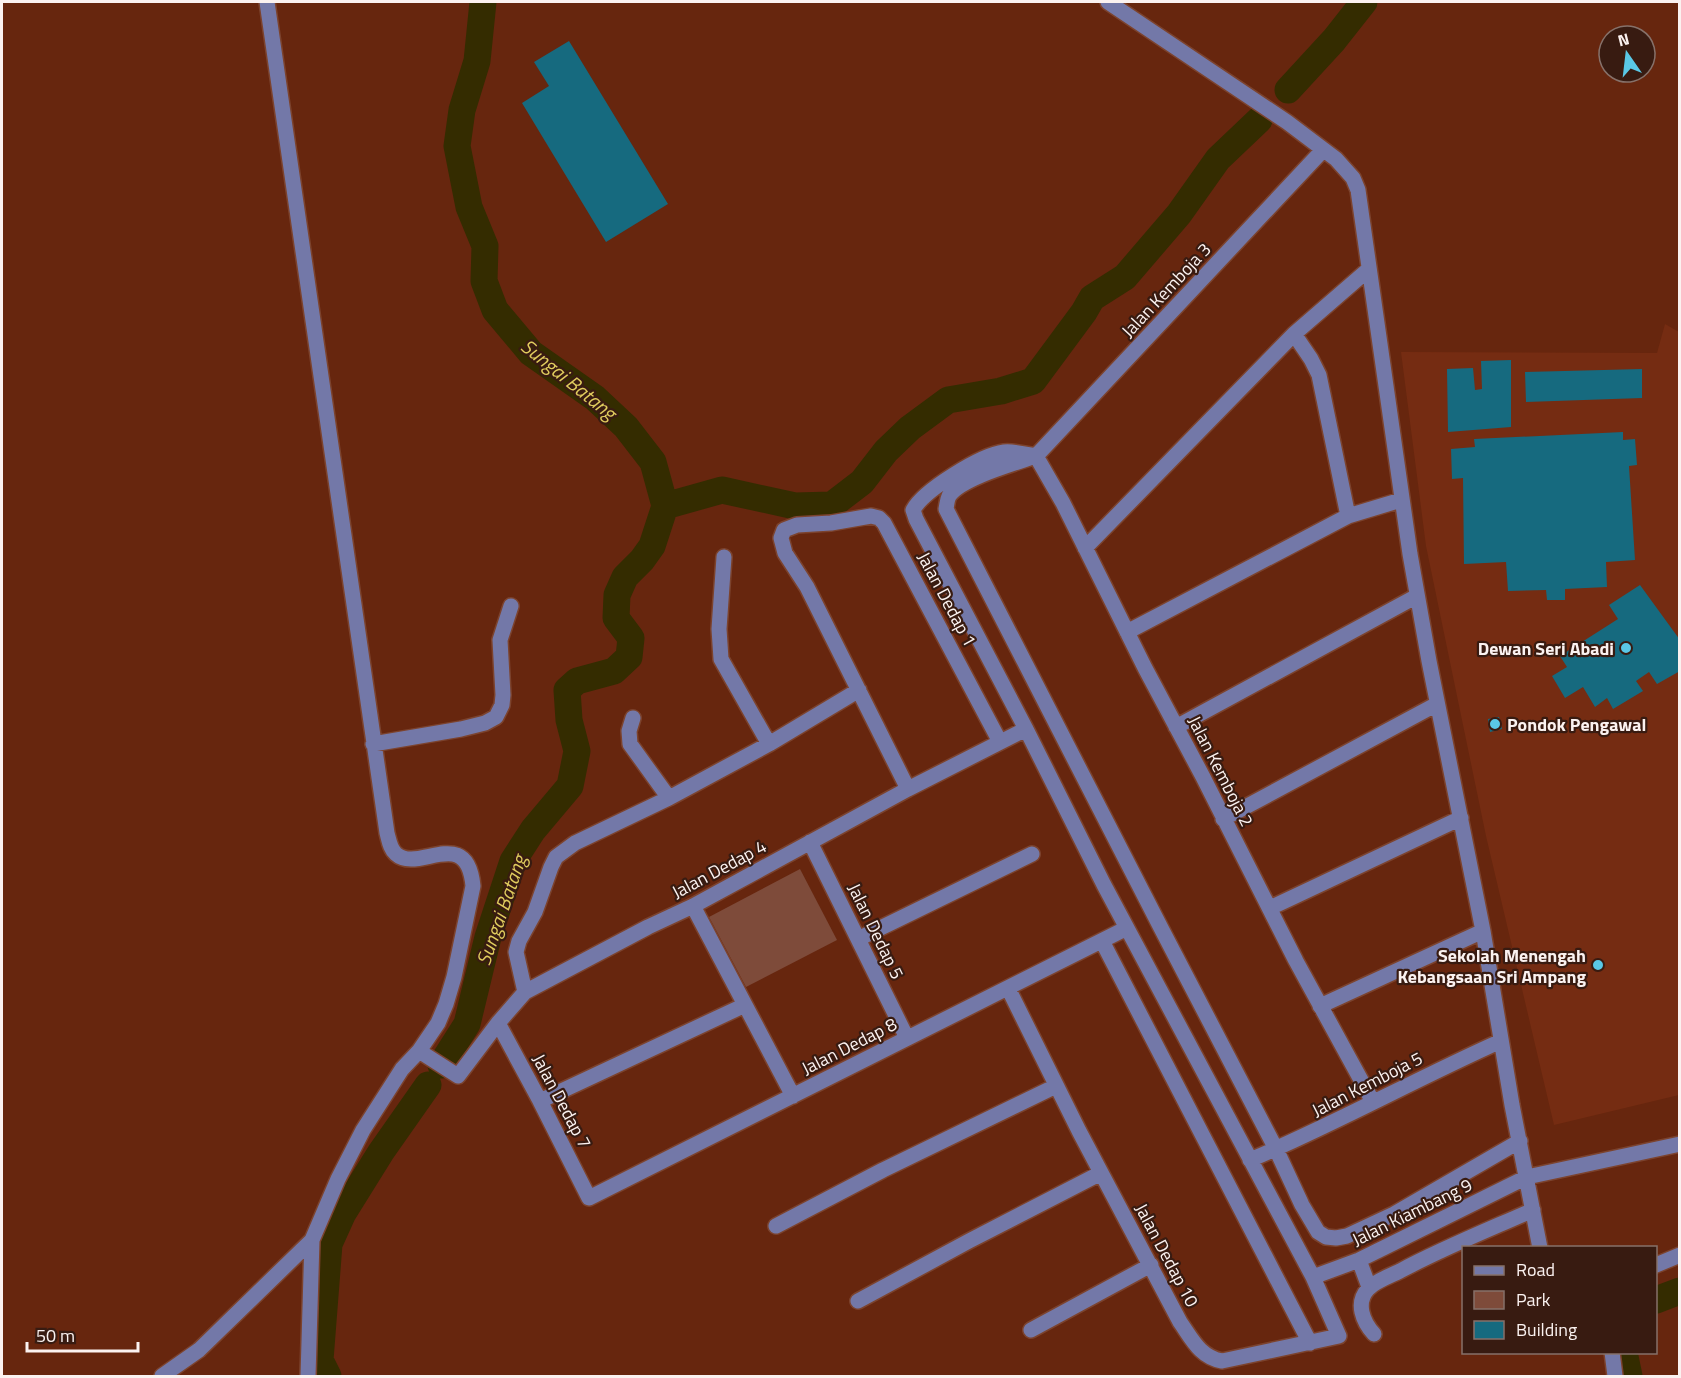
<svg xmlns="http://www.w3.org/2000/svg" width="1681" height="1378" font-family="'Titillium Web',sans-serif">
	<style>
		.built { fill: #752c12 }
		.green { fill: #7e4b3a }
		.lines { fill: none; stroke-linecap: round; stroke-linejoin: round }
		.river { stroke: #342c00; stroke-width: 27 }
		.building { fill: #166a7f }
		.minor-casing { stroke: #7c432e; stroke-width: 18 }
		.minor { stroke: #7378a8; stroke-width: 15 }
		.poi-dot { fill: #5ac8e6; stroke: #381b11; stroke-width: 2 }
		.labels { text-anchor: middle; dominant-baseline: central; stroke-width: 4.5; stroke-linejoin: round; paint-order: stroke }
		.street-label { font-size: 18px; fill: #fbf2f0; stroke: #381b11 }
		.poi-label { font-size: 18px; font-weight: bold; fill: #fbf2f0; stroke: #381b11; text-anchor: end }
		.water-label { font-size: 20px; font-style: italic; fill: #e0cc5e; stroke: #381b11 }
	</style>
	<rect width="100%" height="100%" fill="#67260e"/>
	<!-- built -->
	<path class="built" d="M1665,324l14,8v763l-125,30 -68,-289 -60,-290 -25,-194 256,1z"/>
	<!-- green -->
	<path class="green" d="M800,869l37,71 -91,47 -37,-70z"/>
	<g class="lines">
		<!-- river -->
		<path class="river" d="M1288,90l46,-50 30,-38
			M665,506l57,-16 73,16 37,-1 30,-23 24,-31 24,-23 38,-28 53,-9 32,-10 51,-69 8,-14 33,-21 54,-63 39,-55 41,-39
			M441,1065l26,-41 21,-87 25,-76 20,-31 37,-44 7,-35 -8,-31 -2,-30 10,-9 37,-10 15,-14 2,-19 -15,-20 1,-23 8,-18 17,-17 10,-14 13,-40 -12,-44 -27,-35 -31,-29 -64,-45 -36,-43 -11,-29 1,-35 -16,-39 -12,-61 5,-36 15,-49 6,-59
			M1656,1300l24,-9
			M1624,1352l5,24
			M328,1376l-8,-16 9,-116 14,-31 38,-61 47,-67"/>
	</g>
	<!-- building -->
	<path class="building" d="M569,41l99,163 -62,38 -84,-139 27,-17 -15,-24z
		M1511,360v67l-63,5 -1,-63 26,-1 2,22 7,-1 -1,-28z
		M1642,369v29l-116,4 -1,-30z
		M1623,432v8l12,-1 2,26 -8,1 6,94 -29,2 1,25 -42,2v11h-18l-1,-10 -38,1 -2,-29 -42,2 -1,-86 -11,1 -1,-30 24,-2 -1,-8z
		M1640,585l40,55v31l-23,13 -8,-12 -13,9 7,10 -30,18 -6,-11 -12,9 -12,-20 -18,11 -13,-22 15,-9 -7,-11 58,-37 -9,-14z
		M1499,717l3,12 -12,3 -2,-13z"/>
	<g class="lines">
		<!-- minor casing -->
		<g class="minor-casing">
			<path id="minor" d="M267,2l120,831c2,7 3,16 9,21 22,20 71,-30 77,32l-19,91 -8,27 -8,19 -19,28
				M1108,2l179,120 49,37 17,19 5,12 52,364 19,107 54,270 29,174 28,143
				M1323,150l-287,306c-20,7 -75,22 -87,40 -2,4 -2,8 -3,13l215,419 115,221 26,56 16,27 8,5 10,1 11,-2 47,-22 126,-73
				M1294,334l17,25 8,16 29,141
				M1036,456l27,47 82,165 58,109 93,184 77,141
				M1085,548l209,-214 75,-65
				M724,557l-5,72 2,30 48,85
				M1127,632l221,-116 53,-16
				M633,718l-4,13 1,13 39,54
				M1176,727l241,-131
				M373,744l88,-15 24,-6 11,-6 6,-12 1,-10 -3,-55 11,-34
				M908,789l-101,-202 -22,-34 -4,-15 3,-8 13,-5 34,-2 40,-7 8,2 5,5 116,219
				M1223,819l214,-115
				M810,842l97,196
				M693,906l100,190
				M1270,908l191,-90
				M858,939l174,-85
				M1102,941l208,402
				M1008,988l71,143 101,191c12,17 20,35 42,39l117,-25 -26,-59 -209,-392 -78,-156 -110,-210 -3,-9c11,-20 68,-55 91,-58 10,-1 22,2 32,4
				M525,992l-9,-40 3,-11 16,-29 16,-45 5,-10 19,-14 94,-45 100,-54 90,-54
				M1320,1006l163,-75
				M498,1023l42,78 49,97 538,-270
				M540,1101l205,-96
				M1250,1160c85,-36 166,-81 251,-119
				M776,1226l107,-56 173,-84
				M1359,1260l10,27
				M1656,1265l24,-10
				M1313,1277l46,-17 168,-83 153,-33
				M858,1301l111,-60 132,-68
				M1031,1330l120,-65
				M1374,1334c-11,-12 -19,-31 -6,-45 7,-8 22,-13 32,-18 43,-23 88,-41 133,-61
				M1612,1352l3,24
				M162,1376l37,-26 113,-110 26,-61 25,-49 39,-61 17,-18 39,25 40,-53 27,-31 123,-65 45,-21 215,-117 118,-60
				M308,1376l4,-136"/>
		</g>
		<!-- minor -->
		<use href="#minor" class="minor"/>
	</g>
	<!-- markers -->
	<g class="poi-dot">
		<circle cx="1626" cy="648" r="6"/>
		<circle cx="1495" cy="724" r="6"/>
		<circle cx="1598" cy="965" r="6"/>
	</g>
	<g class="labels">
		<!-- street labels -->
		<g class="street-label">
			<text transform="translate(1166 290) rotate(-47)">Jalan Kemboja 3</text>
			<text transform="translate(947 599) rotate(62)">Jalan Dedap 1</text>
			<text transform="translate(1221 771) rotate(63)">Jalan Kemboja 2</text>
			<text transform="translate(719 869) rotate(-28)">Jalan Dedap 4</text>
			<text transform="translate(876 931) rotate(64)">Jalan Dedap 5</text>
			<text transform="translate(849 1046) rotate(-27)">Jalan Dedap 8</text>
			<text transform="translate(1367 1084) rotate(-27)">Jalan Kemboja 5</text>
			<text transform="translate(562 1101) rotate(62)">Jalan Dedap 7</text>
			<text transform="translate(1412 1212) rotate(-26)">Jalan Kiambang 9</text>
			<text transform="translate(1167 1255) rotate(62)">Jalan Dedap 10</text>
		</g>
		<!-- poi labels -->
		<g class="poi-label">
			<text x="1614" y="648">Dewan Seri Abadi</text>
			<text x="1507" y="724" text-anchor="start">Pondok Pengawal</text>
			<text x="1586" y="955">Sekolah Menengah<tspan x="1586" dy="21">Kebangsaan Sri Ampang</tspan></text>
		</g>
		<!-- water labels -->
		<g class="water-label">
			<text transform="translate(569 379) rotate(39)">Sungai Batang</text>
			<text transform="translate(501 910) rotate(-71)">Sungai Batang</text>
		</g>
	</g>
	<!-- border -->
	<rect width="1681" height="1378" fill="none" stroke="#fbf2f0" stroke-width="6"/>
	<!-- legend -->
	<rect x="1462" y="1246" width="195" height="108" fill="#381b11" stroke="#86716a" stroke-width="1.5"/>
	<rect x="1474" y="1266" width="30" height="9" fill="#7378a8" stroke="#86716a" stroke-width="1.5"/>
	<text x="1516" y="1276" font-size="18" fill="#fbf2f0">Road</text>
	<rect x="1474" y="1291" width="30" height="18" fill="#7e4b3a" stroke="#86716a" stroke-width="1.5"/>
	<text x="1516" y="1306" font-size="18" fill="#fbf2f0">Park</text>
	<rect x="1474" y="1321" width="30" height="18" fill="#166a7f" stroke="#86716a" stroke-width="1.5"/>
	<text x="1516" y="1336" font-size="18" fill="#fbf2f0">Building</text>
	<!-- north arrow -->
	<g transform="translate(1627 54) rotate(346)"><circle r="28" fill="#381b11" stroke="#86716a" stroke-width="1.5"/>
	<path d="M0-4.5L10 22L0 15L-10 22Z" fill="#5ac8e6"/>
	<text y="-9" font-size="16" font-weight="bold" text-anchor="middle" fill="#fbf2f0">N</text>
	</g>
	<!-- scale -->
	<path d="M27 1342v9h111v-9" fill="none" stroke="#fbf2f0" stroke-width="3"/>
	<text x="36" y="1342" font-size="18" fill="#fbf2f0" stroke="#381b11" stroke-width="4.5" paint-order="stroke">50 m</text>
</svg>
